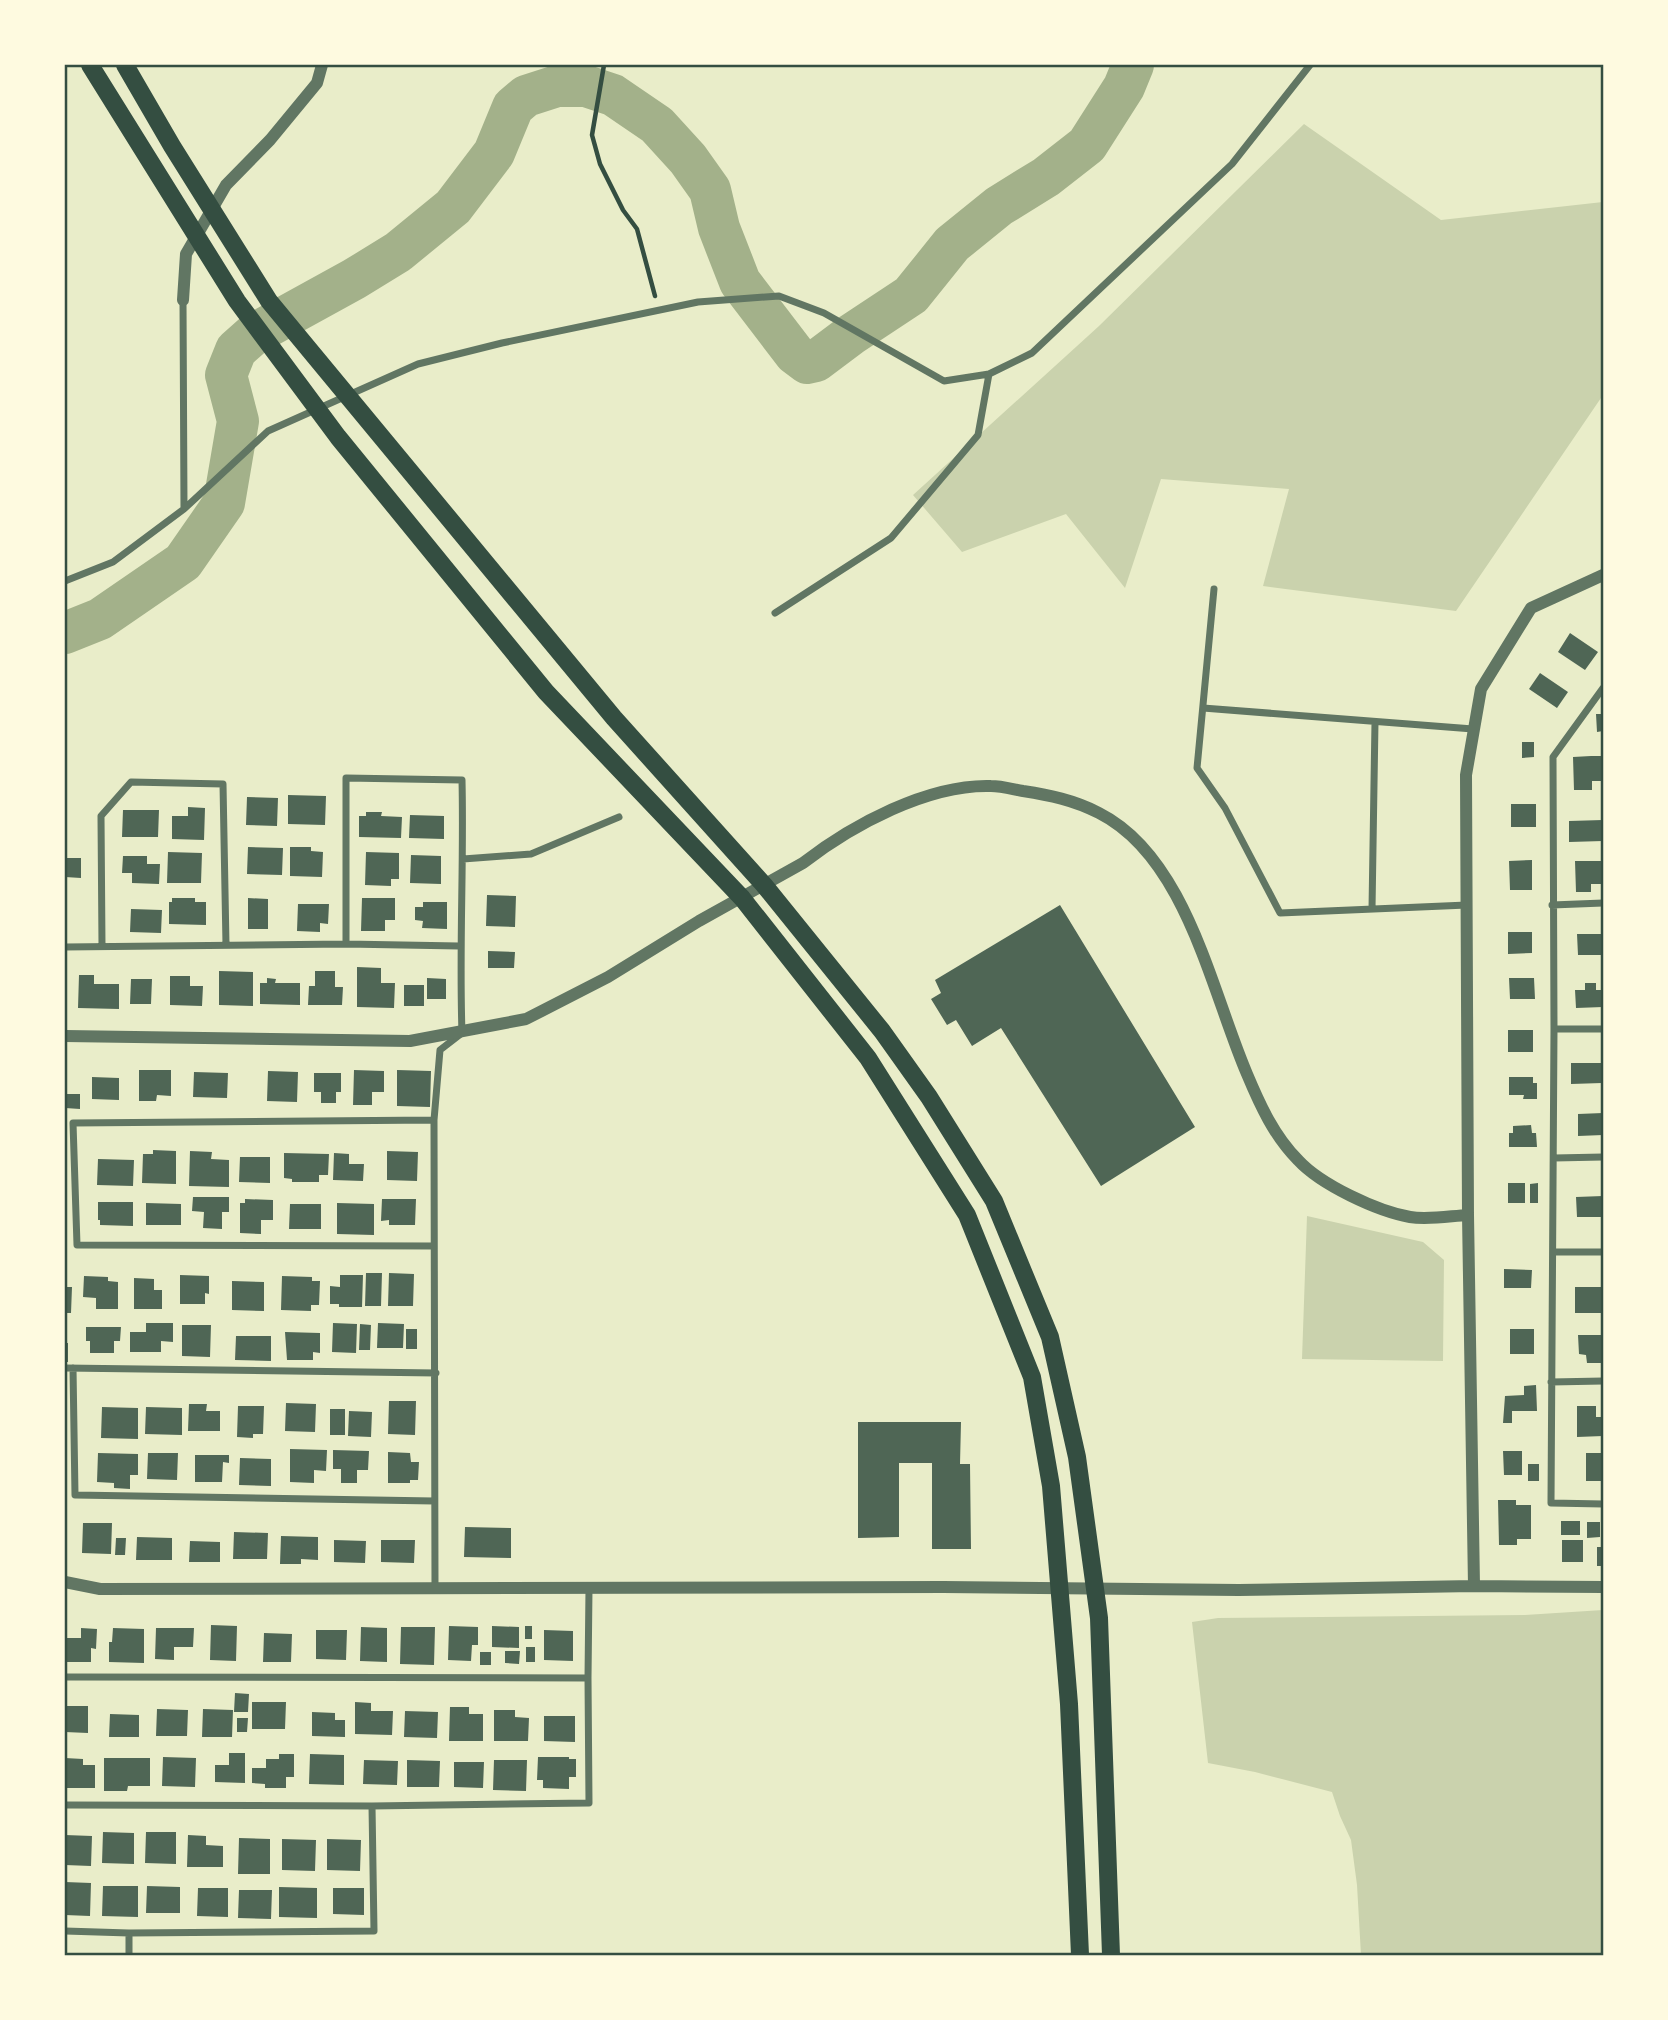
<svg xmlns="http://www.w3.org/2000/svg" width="1668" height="2020" font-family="Jost,sans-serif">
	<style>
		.green { fill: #cad2ad }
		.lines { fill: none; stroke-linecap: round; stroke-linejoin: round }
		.river { stroke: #a3b18a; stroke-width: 42 }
		.building { fill: #4f6655 }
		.path { stroke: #344e41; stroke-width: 4.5 }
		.minor { stroke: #617663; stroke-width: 7 }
		.tertiary { stroke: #617663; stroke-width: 12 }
		.primary { stroke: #344e41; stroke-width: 18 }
		.neatline { fill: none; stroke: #344e41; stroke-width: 2.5 }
	</style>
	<rect width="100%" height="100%" fill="#e9edc9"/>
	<!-- green -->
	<path class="green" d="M1304,124l137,96 162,-18v193l-147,216 -193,-25 26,-97 -128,-10 -36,109 -59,-74 -104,38 -49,-57 186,-169z
		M1307,1216l116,26 21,18 -1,101 -141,-2z
		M1603,1610v345h-242l-4,-70 -6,-45 -11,-24 -8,-24 -77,-20 -47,-9 -16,-141 26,-4 307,-3z"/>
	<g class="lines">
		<!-- river -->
		<path class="river" d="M65,633l35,-14 83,-57 41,-59 14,-82 -12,-46 10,-25 18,-16 100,-55 44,-27 55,-45 41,-54 19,-46 13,-11 31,-10h29l27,9 44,30 31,34 22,31 9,38 21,54 55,72 12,9 9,-2 36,-27 59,-39 41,-51 47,-38 47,-29 41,-32 37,-58 9,-22"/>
	</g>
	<!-- building -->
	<path class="building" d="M1570,633l28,19 -13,18 -27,-18z
		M1540,673l28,19 -11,16 -28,-19z
		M1596,714h7v17l-6,1z
		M1522,742h12v15l-12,1z
		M1591,756h12v25h-11v9h-18l-1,-33z
		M288,795l38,1 -1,29 -37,-1z
		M247,797l31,1 -1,28 -31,-1z
		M1511,804h25v23h-25z
		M188,807l17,1 -1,32 -32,-1v-23h16z
		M123,810h36l-1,27h-36z
		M366,812h16l-1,4 21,1 -1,21 -42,-1v-21h7z
		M410,815l34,1v23l-35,-1z
		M1603,820v21l-34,1v-21z
		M248,847l35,1 -1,27 -35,-1z
		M290,847h21v4l12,1 -1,25 -32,-1z
		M168,852l34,1 -1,30h-34z
		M366,852l33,1v26h-8v7l-26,-1z
		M411,855l30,1v28l-31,-1z
		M123,856h24v8h13l-1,20 -27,-1v-10h-10z
		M66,858h15v20l-16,-1z
		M1532,860v30h-22l-1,-29z
		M1575,861h28v23h-12v8h-15z
		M487,895l29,1 -1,31 -29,-1z
		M172,898h23v4h11v23l-37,-1v-22h3z
		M248,898l20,1v30h-20z
		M362,898h33v22h-10v11h-24z
		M423,902h24v27l-25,-1 1,-7 -8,-1v-13h8z
		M298,904h31l-1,20 -8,-1v9l-23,-1z
		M1060,905l135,222 -94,59 -100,-158 -29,18 -16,-26 -9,5 -16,-26 10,-6 -6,-13z
		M131,909l31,1 -1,23 -31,-1z
		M1508,932h24v21l-24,1z
		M1577,934h26v21h-25z
		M488,951l27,1 -1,16h-26z
		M357,967l24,1v15h14l-1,25 -37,-1z
		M219,971l34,1v34l-34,-1z
		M315,971h20v16h8l-1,18h-34l1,-19h6z
		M79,975h15v9h25v25l-41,-1z
		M170,976h20v10h13l-1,20 -32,-1z
		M267,978l9,1 -1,4h25v22l-40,-1v-21h7z
		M427,978l19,1v20h-19z
		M1509,978h25l1,21h-25z
		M131,979h21l-1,25h-21z
		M1585,983h11v7h7v17l-27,1 -1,-18h10z
		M404,985h20v21h-20z
		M1508,1030h25v22h-25z
		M1571,1063h31v20l-31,1z
		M139,1070h32v26l-14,-1 -1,6h-17z
		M354,1070l30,1v21h-12v13h-19z
		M397,1070l34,1 -1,36 -33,-1z
		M268,1071l30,1 -1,30 -30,-1z
		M194,1072l34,1 -1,25 -34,-1z
		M314,1073h27v19h-5v11h-15v-11h-7z
		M92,1077l27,1v22l-27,-1z
		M1509,1077h24v6h4v16h-14l1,-4h-15z
		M65,1094h15v15l-15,-1z
		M1603,1113v22l-25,1v-22z
		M1531,1125l1,8h4l1,14h-28v-14h4v-7z
		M153,1150l23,1v33l-34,-1 1,-29h10z
		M190,1151l22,1 -1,7 18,1v27l-40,-1z
		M387,1151l31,1 -1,29 -30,-1z
		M284,1153l45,1 -1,21h-9v7h-27v-3l-8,-1z
		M334,1153l15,1v10h15l-1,17 -30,-1z
		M240,1157h30v26l-31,-1z
		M98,1159l36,1 -1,26 -36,-1z
		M1508,1183h17v20h-17z
		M1538,1183v20h-8v-19z
		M1603,1196v21h-26l-1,-20z
		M193,1197h36v15h-7v17l-19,-1 1,-16 -12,-1z
		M245,1199l28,1v20h-12v14l-21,-1v-30h5z
		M382,1199h34l-1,26h-26v-5l-8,1z
		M98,1202h35v24l-33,-1v-5h-2z
		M146,1203l35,1v21h-35z
		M337,1203l37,1v31l-37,-1z
		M290,1204h31v25h-32z
		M1504,1269l28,1 -1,18h-27z
		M366,1273h16l-1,33h-16z
		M389,1273l25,1 -1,32h-25z
		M180,1275l29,1v18l-4,-1v11h-25z
		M340,1275h23l-1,32h-23v-3h-9v-18l10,1z
		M84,1276l24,1v4l10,1v27h-22v-11l-13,-1z
		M282,1276l30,1v4h8l-1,24h-8v6l-30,-1z
		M134,1278l20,1v11h8v19h-28z
		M232,1281l32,1v29l-32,-1z
		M65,1287h7l-1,26h-6z
		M1575,1287h28v26h-28z
		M146,1323h27v19l-12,-1v11h-31v-20h16z
		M333,1323l24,1 -1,29 -24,-1z
		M378,1323l26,1 -1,24h-26z
		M360,1324l11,1 -1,25h-11z
		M182,1325h29l-1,32 -28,-1z
		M86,1327h35l-1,14h-6v12h-24v-12h-4z
		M406,1329h11v20h-11z
		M1510,1329h24v25h-24z
		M285,1332l35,1v20l-7,-1v8h-26z
		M1578,1335h25v28h-16l-1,-8 -7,-1z
		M236,1336h35v25l-36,-1z
		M65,1343h3v19h-3z
		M1536,1385l1,26h-25v12h-9l2,-27 19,-1v-9z
		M389,1401h27l-1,34 -27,-1z
		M286,1403l30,1 -1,28 -30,-1z
		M189,1404h18l-1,7h14v20h-32z
		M238,1406h26l-1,28h-10v4l-16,-1z
		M1577,1406h19v11h7v19l-26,1z
		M102,1407l36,1v31l-37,-1z
		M146,1407l36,1v27l-37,-1z
		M330,1409h15v26h-15z
		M349,1411l23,1 -1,25 -23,-1z
		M858,1422h103l-1,42h10l1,85h-39v-86h-33v74l-41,1z
		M290,1449l37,1 -1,21 -12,-1v13l-24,-1z
		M333,1450l36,1 -1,19h-11v13h-16v-14h-8z
		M1503,1451h19v24h-18z
		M388,1452l22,1 1,9h8l-1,18h-8v3h-22z
		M98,1453l40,1v21h-8v14l-16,-1v-5l-17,-1z
		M148,1453h30l-1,27 -30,-1z
		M1586,1453h17v28h-17z
		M195,1455h34v8l-6,-1 -1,20h-27z
		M240,1458l31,1v27l-32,-1z
		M1528,1464h11v17h-11z
		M1498,1500h18v5h15v34h-14v6h-18z
		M1561,1521h19v14h-19z
		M1587,1522h13v15l-13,1z
		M83,1523h29l-1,31 -29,-1z
		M465,1527l46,1v30l-47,-1z
		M234,1532l34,1 -1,26h-34z
		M281,1536l37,1v23l-17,-1v5h-21z
		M137,1537l35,1v22h-36z
		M116,1538h10l-1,17h-10z
		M334,1540l32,1 -1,22 -31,-1z
		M381,1540h34l-1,23 -33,-1z
		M1562,1540h21v22h-21z
		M190,1541l30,1v20h-31z
		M1597,1547h6v19h-6z
		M211,1625l26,1 -1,35 -26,-1z
		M449,1626l29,1v18h-6l-1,16 -23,-1z
		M492,1626l27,1v21l-27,-1z
		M525,1626h7v13h-7z
		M361,1627l26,1v34l-27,-1z
		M401,1627h34l-1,38 -34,-1z
		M81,1628l16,1 -1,20 -5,-1v14h-26v-24h16z
		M113,1628l31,1v34l-35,-1v-20h3z
		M156,1628h38l-1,19h-19v13l-19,-1z
		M316,1630h31l-1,30 -30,-1z
		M544,1630l29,1v30l-29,-1z
		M264,1633l28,1 -1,28h-28z
		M526,1647h9v15h-9z
		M505,1651h15l-1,13 -14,-1z
		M480,1652h11v13h-11z
		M235,1693l14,1 -1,18h-14z
		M252,1702h34l-1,27h-33z
		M355,1702l16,1v8h22l-1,24 -37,-1z
		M65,1706h23v27l-23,-1z
		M450,1707h19v7h14v27h-34z
		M157,1709l31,1 -1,26h-31z
		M203,1709l30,1 -1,27h-30z
		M494,1710h21v7l14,1 -1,23h-34z
		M405,1711l33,1 -1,26 -33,-1z
		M312,1712l23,1v7h10v17l-33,-1z
		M110,1714l29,1v22h-30z
		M544,1716h31v26l-31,-1z
		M237,1718h11l-1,14h-10z
		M229,1753h16v30l-30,-1v-17h14z
		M279,1754h15v23h-8v11h-21v-4l-13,-1v-15h14v-9h13z
		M310,1754l34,1v30l-35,-1z
		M163,1757l33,1 -1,29 -33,-1z
		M538,1757h31v2h7v18h-7v12l-26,-1v-8h-6z
		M65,1758l18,1v6h12v23h-30z
		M104,1758h46v28h-22l-1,5h-23z
		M364,1760l34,1 -1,24 -34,-1z
		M407,1760l33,1 -1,26h-32z
		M494,1760h33l-1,31 -33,-1z
		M454,1762h30l-1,26 -29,-1z
		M103,1832l31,1v31l-32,-1z
		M146,1832h30v32l-31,-1z
		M65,1835l27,1 -1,30 -26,-1z
		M188,1835l18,1v9l17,1v21h-36z
		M239,1838l31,1v35h-32z
		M282,1839l34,1 -1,31 -33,-1z
		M327,1839l34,1 -1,31 -33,-1z
		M65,1882l26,1 -1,33 -25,-1z
		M103,1886h35v31l-36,-1z
		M147,1886l33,1v26h-34z
		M279,1887l38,1v30l-38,-1z
		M198,1888h30v29l-31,-1z
		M333,1888h31v27l-31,-1z
		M239,1890h33l-1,29 -33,-1z"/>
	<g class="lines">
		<!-- path -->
		<path class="path" d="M604,65l-12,70 8,29 23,46 14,19 18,67"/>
		<!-- minor -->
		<path class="minor" d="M184,509l84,-78 150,-67 84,-21 196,-41 81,-6 45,17 120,68 45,-7 43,-21 200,-189 78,-99
			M65,581l48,-19 71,-53 -1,-209
			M1214,589l-17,179 28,40 55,105 187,-8
			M775,613l116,-75 87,-103 11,-61
			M1603,688l-50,69 1,272 -3,474 52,1
			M1203,708l270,21
			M463,859l68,-5 88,-37
			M1552,905l51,-2
			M1372,909l3,-187
			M346,944l113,2
			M102,946l-1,-130 30,-34 92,2 3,161
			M65,947l281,-3v-166l116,2c2,84 -3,168 0,253l-22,17 -6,70 1,469
			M1554,1029h49
			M434,1120l-361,3 4,122 357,1
			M1554,1158l49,-1
			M1553,1252h50
			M65,1368l371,5
			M73,1368l2,127 359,6
			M1551,1382l52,-1
			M65,1677l523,1 1,-89
			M65,1805l307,1
			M65,1931l64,2
			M129,1955v-22l245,-2 -2,-125 217,-3 -1,-125"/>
		<!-- tertiary -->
		<path class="tertiary" d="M183,300l3,-46 40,-69 44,-45 47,-57 5,-18
			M65,1036l345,5 116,-22 82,-42 91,-56 104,-58c49,-38 125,-79 188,-77 10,0 21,3 32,5 26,4 51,9 76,22 87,44 112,177 148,261 13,31 27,62 51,86 23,25 79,51 112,57 18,3 40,-1 58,-2
			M65,1582l35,7 843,-2 296,3 235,-4 129,1
			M1474,1586l-6,-371 -2,-440 15,-86 50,-81 72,-33"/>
		<!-- primary -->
		<path class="primary" d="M90,65l147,236 101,136 208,255 196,206 126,160 99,157 65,162 19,109 18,218 11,251
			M125,65l47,81 97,155 345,417 150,167 118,146 47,66 65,104 56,136 27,120 22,161 12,337"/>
	</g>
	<!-- border -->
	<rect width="1668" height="2020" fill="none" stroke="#fefae0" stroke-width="133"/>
	<rect x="66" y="66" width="1536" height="1888" class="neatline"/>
</svg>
